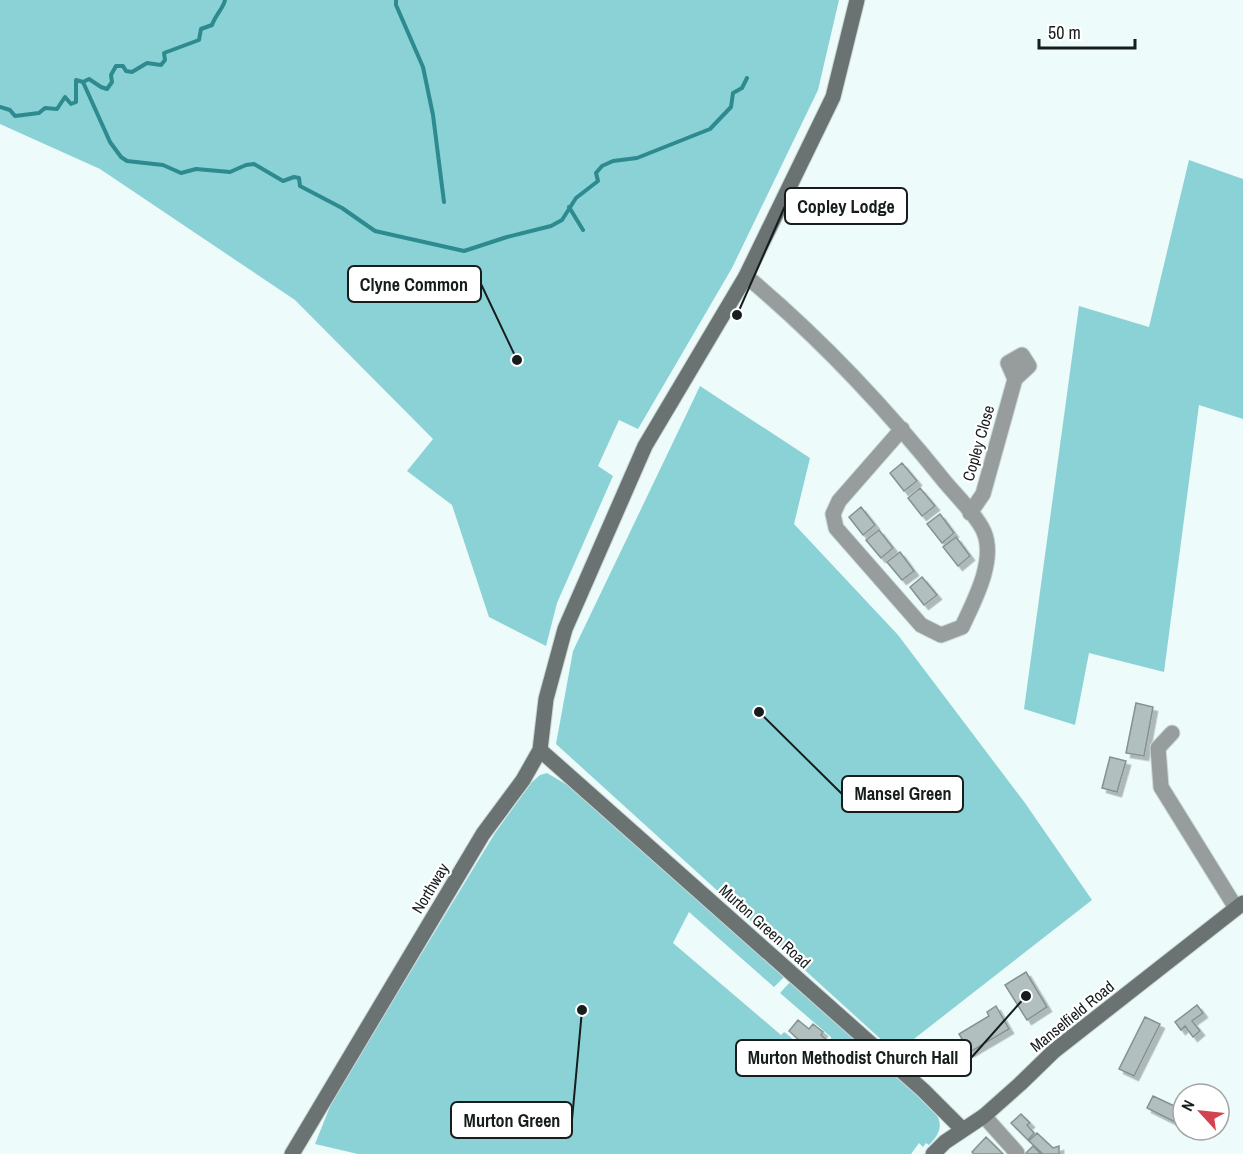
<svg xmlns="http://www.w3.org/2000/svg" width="1243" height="1154" font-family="'Archivo Narrow',sans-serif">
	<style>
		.green { fill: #8bd2d6 }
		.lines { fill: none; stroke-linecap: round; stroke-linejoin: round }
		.stream { stroke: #2d8a8e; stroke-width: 4 }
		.building { fill: #b2bfbf; stroke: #859292; stroke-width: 1.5; filter: url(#shadow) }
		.street-casing { stroke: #cbd7d7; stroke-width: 17 }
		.secondary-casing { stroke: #cbd7d7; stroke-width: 17 }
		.street { stroke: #979d9d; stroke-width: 15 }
		.secondary { stroke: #6a7272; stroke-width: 15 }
		.labels { text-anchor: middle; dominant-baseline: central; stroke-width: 4.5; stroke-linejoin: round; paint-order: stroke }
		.street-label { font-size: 16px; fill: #171c1c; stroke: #fff }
		.leader { fill: none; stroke: #171c1c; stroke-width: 2 }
		.callout-dot { fill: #171c1c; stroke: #fff; stroke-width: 2 }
		.callout { fill: #fff; stroke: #171c1c; stroke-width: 2 }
		.callout-label { font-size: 18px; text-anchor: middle; font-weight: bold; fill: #171c1c }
	</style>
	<defs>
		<filter id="shadow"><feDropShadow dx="4.5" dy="4.5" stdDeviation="0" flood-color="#0004"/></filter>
	</defs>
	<rect width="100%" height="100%" fill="#edfbfb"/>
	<!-- green -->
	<path class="green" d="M0,0h839l-21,90 -86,178 -94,161 -19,-9 -21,46 15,10 -56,127 -11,43 -57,-29 -37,-112 -45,-34 26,-32 -138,-139 -195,-131 -100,-45z
		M1189,160l54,19v240l-44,-14 -35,267 -75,-19 -14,72 -51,-16 55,-403 70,21z
		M700,386l110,72 -16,66 104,111 127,168 67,97 -196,153 -340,-309 17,-93z
		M547,773l22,13 217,189 -12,12 -85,-75 -16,31 108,92 3,-3 3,2 19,17 -3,4 17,14 17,-19 -6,-5v-8l-51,-44 12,-13c25,23 141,116 147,140 3,10 -3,18 -10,25l-3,-2 -3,4 -4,-4 -8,11h-553l-43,-10 18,-45 162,-266 37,-51 8,-7z"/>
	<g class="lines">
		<!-- stream -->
		<path class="stream" d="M396,0v5l27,62 10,48 11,87
			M83,82l27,60 11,15 6,4 36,4 18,8 15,-4 34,3 16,-7 8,-1 29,17 11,-4 5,1 1,8 42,22 33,23 89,20 43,-14 44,-11 11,-6 14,-22 22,-17 -2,-8 6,-7 11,-5 24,-3 73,-29 21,-22 2,-14 9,-5 5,-10
			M0,107l10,3 5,6 24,-3 6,-5 12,1 8,-12 6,7 5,-2v-22l7,2 6,-3 12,8 6,2 5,-7 -1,-7 5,-9h7l3,5 6,1 15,-9 14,2 4,-5 -1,-7 35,-13 2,-11 11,-4c3,-9 12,-18 13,-25
			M569,207l14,23"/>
	</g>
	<!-- building -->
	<path class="building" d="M902,463l15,18 -13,10 -14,-18z
		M920,488l15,18 -13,10 -14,-18z
		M861,507l14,18 -12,10 -14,-18z
		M940,514l14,19 -12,10 -15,-19z
		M879,530l14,18 -12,10 -15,-18z
		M956,537l14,19 -12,10 -15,-19z
		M900,552l14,19 -12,9 -15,-18z
		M922,577l15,18 -13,10 -14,-18z
		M1136,703l17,4 -9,49 -18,-3z
		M1110,757l16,4 -9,31 -15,-4z
		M1026,972l21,35 -20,13 -22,-35z
		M1197,1005l6,8 -11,8 8,10 -7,6 -8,-11 -4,4 -6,-8z
		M996,1006l13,23 -39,23 -11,-18 30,-18 -2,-4z
		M1145,1017l15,7 -26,52 -15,-7z
		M798,1020l11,9 4,-5 10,8 -2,3 7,6 -4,4 6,5 -10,12 -7,-6 -3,4 -7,-6 5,-6 -19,-17z
		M1153,1096l30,14v16l-36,-18z
		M1021,1114l9,9 -3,2 7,8 -6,7 -17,-17z
		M1037,1133l16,15 6,-2v8h-16l-14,-13z
		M986,1137l17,17h-29l-2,-2z
		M1033,1146l8,8h-16z"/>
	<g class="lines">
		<!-- street casing -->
		<g class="street-casing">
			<path id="street" d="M746,276c73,61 139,131 199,206 10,12 33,35 39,50 12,29 -10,69 -22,95l-21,8 -20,-10 -85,-97 -3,-14 6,-13 63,-72
				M970,513l13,-19 32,-115 -7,-16 14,-8 7,11 -14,13
				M1172,733l-14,15 3,39 75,121
				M984,1116l33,37"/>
		</g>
		<!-- secondary casing -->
		<g class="secondary-casing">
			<path id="secondary" d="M540,750l383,340 40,40
				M292,1154l191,-320 40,-54 17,-30 6,-51 19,-70 80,-183 101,-170 87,-179 24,-97
				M933,1154l12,-12 39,-26 36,-32 34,-33 189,-148"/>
		</g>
		<!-- street -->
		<use href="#street" class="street"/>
		<!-- secondary -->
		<use href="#secondary" class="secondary"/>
	</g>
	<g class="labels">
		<!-- street labels -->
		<g class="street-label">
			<text transform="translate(978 443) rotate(-74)">Copley Close</text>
			<text transform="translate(430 888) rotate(-59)">Northway</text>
			<text transform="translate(765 926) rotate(42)">Murton Green Road</text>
			<text transform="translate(1072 1016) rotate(-39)">Manselfield Road</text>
		</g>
	</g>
	<!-- callouts -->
	<path class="leader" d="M737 315L785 206M517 360L481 284M759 712L842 794M1026 996L971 1058M582 1010L572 1120"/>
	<g class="callout-dot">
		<circle cx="737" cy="315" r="6"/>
		<circle cx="517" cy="360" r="6"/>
		<circle cx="759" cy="712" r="6"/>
		<circle cx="1026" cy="996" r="6"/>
		<circle cx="582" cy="1010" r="6"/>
	</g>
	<g class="callout">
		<rect x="785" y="188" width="122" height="36" rx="6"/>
		<rect x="348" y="266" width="133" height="36" rx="6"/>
		<rect x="842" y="776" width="121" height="36" rx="6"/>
		<rect x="736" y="1040" width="235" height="36" rx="6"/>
		<rect x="451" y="1102" width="121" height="36" rx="6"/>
	</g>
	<g class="callout-label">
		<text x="846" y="213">Copley Lodge</text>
		<text x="414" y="291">Clyne Common</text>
		<text x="903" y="800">Mansel Green</text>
		<text x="853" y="1064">Murton Methodist Church Hall</text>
		<text x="512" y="1127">Murton Green</text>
	</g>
	<!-- north arrow -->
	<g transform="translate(1201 1112) rotate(297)"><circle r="28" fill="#ffffff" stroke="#a2a4a4" stroke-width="1.5"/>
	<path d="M0-4.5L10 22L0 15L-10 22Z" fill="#d3434f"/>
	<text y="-9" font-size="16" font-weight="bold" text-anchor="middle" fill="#171c1c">N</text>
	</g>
	<!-- scale -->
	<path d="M1039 39v9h96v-9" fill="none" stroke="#171c1c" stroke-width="3"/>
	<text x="1048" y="39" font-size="18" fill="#171c1c" stroke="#ffffff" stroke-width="4.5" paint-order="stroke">50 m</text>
</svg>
